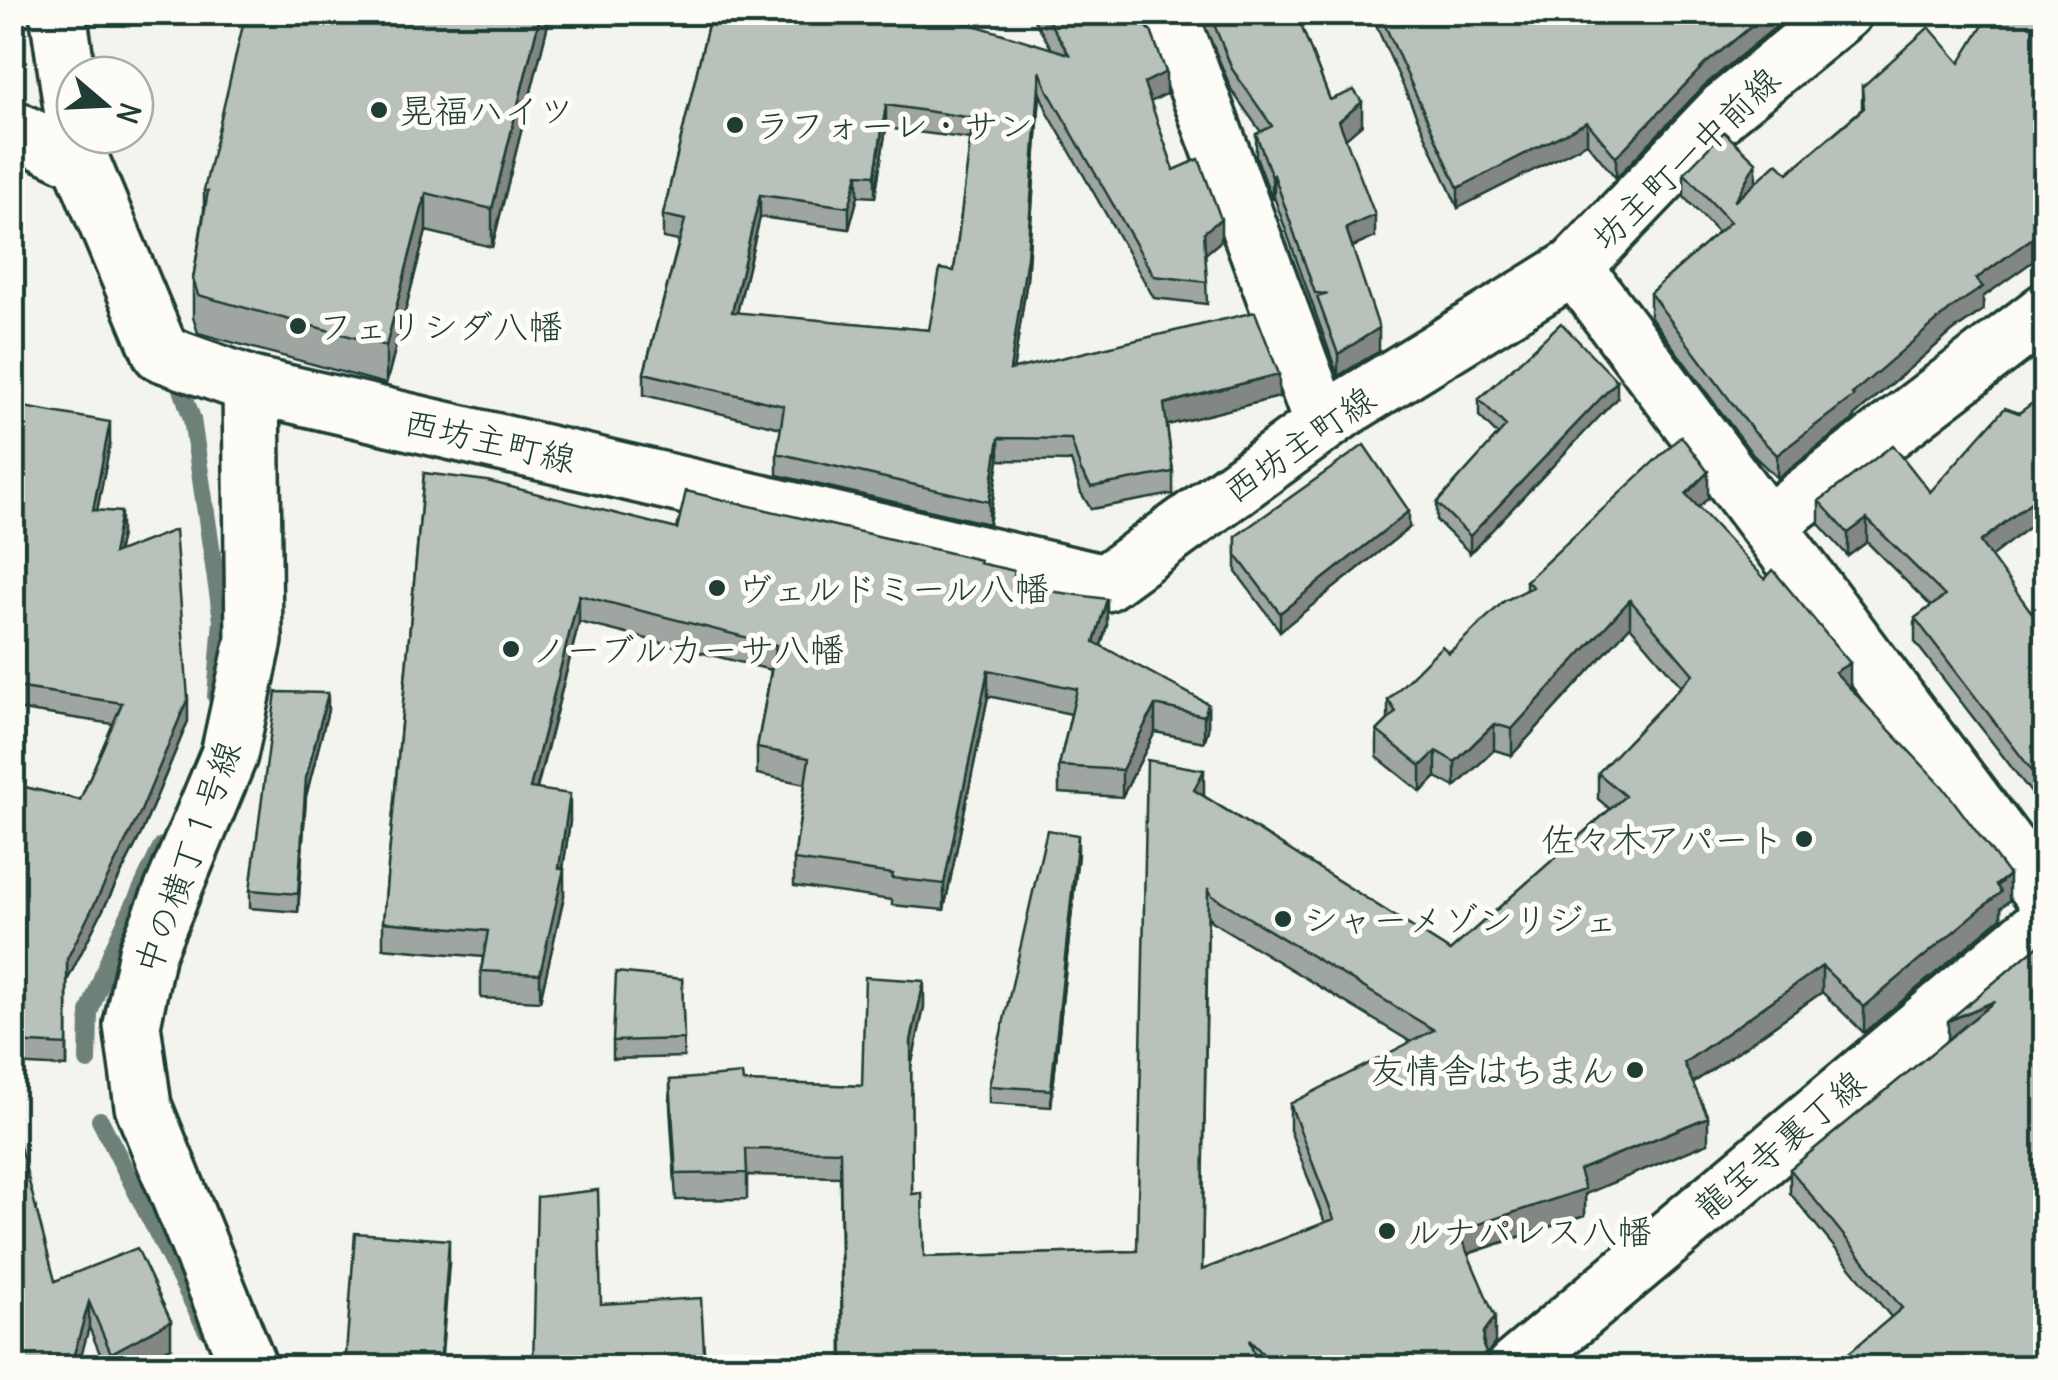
<svg xmlns="http://www.w3.org/2000/svg" width="2058" height="1380" font-family="Delius,'Klee One',sans-serif">
	<style>
		.lines { fill: none; stroke-linecap: round; stroke-linejoin: round }
		.stream { stroke: #6e8179; stroke-width: 18 }
		.minor-casing { stroke: #1f3d34; stroke-width: 62 }
		.minor { stroke: #fdfcf7; stroke-width: 55 }
		.wall { fill: #9fa6a1; stroke: #1f3d34; stroke-width: 2.5; fill-rule: evenodd }
		.shaded-wall { fill: #828783; stroke: #1f3d34; stroke-width: 2.5 }
		.building { fill: #b9c1bb; stroke: #1f3d34; stroke-width: 2.5; fill-rule: evenodd }
		.poi-dot { fill: #1f3d34; stroke: #fdfcf7; stroke-width: 4 }
		.labels { text-anchor: middle; dominant-baseline: central; stroke-width: 10; stroke-linejoin: round; paint-order: stroke }
		.poi-label { font-size: 35px; fill: #1f3d34; stroke: #fdfcf7; text-anchor: start }
		.street-label { font-size: 35px; fill: #1f3d34; stroke: #fdfcf7 }
	</style>
	<rect width="100%" height="100%" fill="#f4f4ef"/>
	<filter id="ink" filterUnits="userSpaceOnUse"><feTurbulence type="fractalNoise" baseFrequency=".01" numOctaves="2"/><feDisplacementMap in="SourceGraphic" scale="20" xChannelSelector="R" yChannelSelector="G"/><feConvolveMatrix kernelMatrix="1 2 1 2 8 2 1 2 1" color-interpolation-filters="sRGB"/></filter>
	<g filter="url(#ink)">
		<g class="lines">
			<!-- stream -->
			<path class="stream" d="M175,368l17,51 30,201 -6,77
				M88,1061l1,-48 23,-62 50,-105
				M100,1120l106,209"/>
			<!-- minor casing -->
			<g class="minor-casing">
				<path id="minor" d="M58,12l17,116
					M1154,12l24,24 144,387
					M12,128l69,33 80,192 90,32 3,255 -25,115 -82,197 -15,73 11,81 106,262
					M1574,267l472,631
					M251,385l854,198 239,-174 230,-142 151,-158 119,-97
					M1767,525l279,-214
					M1514,1368l532,-447"/>
			</g>
			<!-- minor -->
			<use href="#minor" class="minor"/>
		</g>
		<!-- wall -->
		<path class="wall" d="M551,12l-59,235 -66,-16 -40,153 -188,-51 -5,-16v-38l11,-69v-20z
			M711,12l341,37 -23,-37h103l34,82 -16,8 24,68 47,71 -16,13 2,50 -53,-6 -106,-185 -8,-20 -13,186 -14,90 266,28 -112,28 6,47v22l-82,15 -10,-16 -10,-32 -72,-1 -10,64 -212,-49v-22l4,-25 -137,-33v-22l35,-132 -16,-3v-23zM886,128l85,11 -17,132 -25,59 -192,-17 23,-96 89,12 9,-33 17,1z
			M1199,12h97l34,88 32,24 -17,14 30,99 -23,10 27,104 -41,25 -64,-179 -2,2 -16,-43v-22l5,-2 -29,-41z
			M1370,12h424l-89,73 -89,93 -29,-35 -129,65z
			M1862,87l121,210v13l-30,21 -99,85v3l-77,59 -24,-23 -103,-139v-23l68,-60 -34,-36v-24l72,10 32,-10 74,-64z
			M1617,398l-147,155 -33,-32v-18l61,-68 -19,-19v-17z
			M12,405l98,39 -13,66 24,24 -4,18 71,169 -47,113 -74,147v86l-55,-3v-280l68,16 33,-76 -98,-15 -3,9z
			M2019,413l-29,144 56,75v180l-131,-170v-24l16,-12 -64,-64 -19,14 -29,-32v-23l111,-9z
			M424,473l253,56 303,34 35,23 92,39 -6,21 107,58v26l-4,12 -49,-10 -33,65 -63,-4v-27l12,-52 -83,-18 -44,214 -52,-5v-5l-98,-14v-26l11,-76 -48,-10v-26l14,-78 -192,-48 -42,167 33,32 -7,48 1,27 -24,105 -59,-3v-27l2,-14 -100,-9v-26z
			M1708,498l-10,9 152,181 159,213 -8,6v11l-137,115 -42,-41 -129,91 15,60 -123,51v21l-117,39 27,89 -8,12 3,6 8,7h-656l-2,-191 -93,-2v24l-71,1 -6,-94v-26l192,6 62,-79 -13,59 1,128 12,63 213,-6 67,-455 246,155 160,-142 -12,-10v-26l83,-87 -51,-60 -118,129 -18,-5 -39,37 -19,-10 -15,15 -44,-35v-26l11,-11v-20l138,-109v-10zM1208,914l3,7 200,121 -121,62v26l35,93 -123,47z
			M1409,528l-129,103 -44,-59v-36z
			M328,710l-22,86 -8,116 -48,-4v-18z
			M1078,853l-27,254 -62,-4v-17z
			M682,979l2,78 -71,2v-18z
			M1948,1040l98,328 -155,-51 -101,-124v-24z
			M55,1281l116,66 -40,21h-25l-17,-41z"/>
		<!-- shaded-wall -->
		<path class="shaded-wall" d="M541,12h10l-59,235v-38z
			M1769,12h25l-89,73 -89,93v-21l89,-93z
			M1040,71v22l-13,186 -17,113v-22z
			M1166,72v22l-22,11v-22z
			M1362,102v22l-23,20v-23z
			M886,105v23l-11,69v-22z
			M1587,122v21l-129,65v-20z
			M1756,162v23l-22,17z
			M25,169v22l-13,50v-22z
			M858,174v22l-9,33v-22z
			M1274,175v22l-2,2v-22z
			M426,193v38l-40,153v-38z
			M760,195v22l-28,117v-22z
			M1375,215v22l-29,13v-22z
			M1221,219v22l-17,14v-23z
			M2046,228v24l-63,45v13l-30,21 -99,85v3l-77,59v-23l75,-61 124,-115z
			M1379,328v23l-41,25v-22z
			M1279,374v23l-115,29v-22z
			M1617,381v17l-147,155v-17z
			M110,422v22l-17,88v-22z
			M999,438v22l-10,64v-22z
			M1708,472v26l-22,22v-26z
			M2046,490v24l-66,51v-23z
			M1409,511v17l-129,103v-18z
			M121,512v22l-8,42v-22z
			M1867,519v23l-19,14v-23z
			M579,595v27l-49,192v-26z
			M1107,599v26l-13,43v-26z
			M1630,600v26l-118,129v-26z
			M1850,663v26l-15,-17z
			M988,670v26l-44,214v-26z
			M15,687v22l-3,9v-22z
			M328,693v17l-22,86 -8,116 8,-134z
			M188,698v23l-47,113 -74,147v86v-108z
			M1208,704v26l-4,12v-26z
			M1155,705v27l-33,65v-27z
			M1494,724v26l-39,37v-25z
			M1436,751v26l-15,15v-26z
			M1204,770v26l-10,-6z
			M570,794v27l-9,60 3,-12v27l-24,105v-27l19,-106z
			M1078,835v18l-27,254v-17z
			M2009,875v26l-8,6v11l-137,115v-26z
			M1822,966v26l-138,97v-26z
			M924,981v26l-13,60v-26z
			M1995,1001l-47,43v-23z
			M1708,1117v26l-123,51v21l-127,42v-26l121,-61z
			M449,1240v23l-8,105h-1z
			M89,1302v25l-11,41h-8z
			M1495,1317v26l-11,15v-26z
			M171,1321v26l-40,21h-20v-15z"/>
		<!-- building -->
		<path class="building" d="M246,12h295l-49,197 -66,-16 -40,153 -188,-51 -5,-16 15,-88 -4,-1z
			M711,12h220l138,42 -26,-42h89l19,19 15,41 -22,11 30,87 25,-11 22,60 -17,13 3,50 -53,-6 -106,-185 -8,-20 -13,186 -17,113 245,-58 24,62 -115,30 9,68 -82,15 -10,-16 -10,-32 -72,-1 -10,64 -212,-49 7,-47 -140,-33 41,-153 -22,-5zM886,105l87,13 -19,153 -14,-2 -11,61 -197,-18 28,-117 89,12 9,-33 17,1z
			M1209,12h87l34,88 24,-10 8,12 -23,19 36,94 -29,13 33,100 -41,26 -21,-57 11,-3 -13,-1 -41,-118 -2,2 -16,-43 16,-8 -40,-57z
			M1379,12h390l-64,52 -89,93 -29,-35 -129,66z
			M1991,12h55v216l-70,51 7,8 -30,20 -101,87 2,2 -77,59 -24,-24 -103,-138 80,-71 -46,-49 40,-41 32,30 -22,40 43,-39 11,10 76,-65 -2,-21 67,-60 31,36z
			M12,166l13,3 -13,50z
			M1561,323l56,58 -147,155 -33,-33 69,-77 -27,-27z
			M2046,393v97l-66,52 66,90v157l-131,-171 30,-22 -78,-77 -19,14 -29,-32 74,-56 37,47 75,-84 14,5z
			M12,405l98,17 -17,88 28,2 -8,42 62,-24 13,168 -47,113 -74,148v86l-55,-3v-258l68,16 42,-97 -107,-16 -3,9z
			M1681,436l27,36 -22,22 79,85 8,-9 77,93 -15,9 108,115 66,88 -13,10 5,7 -137,115 -42,-41 -138,97 24,54 -129,53 6,19 -127,42 37,86 -11,15 -1,14 7,15 8,7h-221l-28,-28 10,28h-32l-1,-8 -138,3v5h-245l-3,-217 -94,-2 1,24 -71,1 -6,-94 72,-6 1,8 119,4 3,-109 59,4 -13,60 1,153 10,-1 2,64 213,-6 10,-491 57,10 -10,20 256,161 175,-155 -27,-23 95,-99 -63,-74 -118,129 -18,-5 -39,38 -19,-11 -15,15 -44,-35 19,-19 -8,-12 54,-54 7,7 55,-52 29,-14 -7,-6zM1208,888l3,7 223,135 -144,74 44,115 -132,51z
			M1364,445l45,66 -129,102 -44,-58v-19z
			M424,473l63,8 190,48 9,-38 294,69 -1,3 36,8 -3,15 95,13 -13,43 114,62 -4,12 -49,-11 -33,65 -63,-4 18,-77 -89,-19 -44,214 -52,-6 1,-4 -99,-14 15,-102 -52,-10 19,-103 -197,-50 -49,193 40,6 -11,74 5,1 -24,105 -59,-3 7,-40 -105,-9z
			M276,692l52,1 -22,85 -8,116 -48,-4z
			M1047,830l31,5 -27,255 -62,-4z
			M2041,943l5,5v420h-215l71,-60 -112,-139 205,-168 -47,20z
			M616,972l66,7 2,60 -71,2z
			M12,1116l43,165 82,-33 34,73 -60,32 -22,-51 -19,66h-58z
			M598,1190l3,114 100,-6 4,70h-172l4,-171z
			M355,1233l94,7 -9,128h-95z"/>
	</g>
	<!-- markers -->
	<g class="poi-dot">
		<circle cx="379" cy="110" r="10"/>
		<circle cx="735" cy="125" r="10"/>
		<circle cx="298" cy="326" r="10"/>
		<circle cx="717" cy="588" r="10"/>
		<circle cx="511" cy="649" r="10"/>
		<circle cx="1804" cy="839" r="10"/>
		<circle cx="1283" cy="919" r="10"/>
		<circle cx="1635" cy="1070" r="10"/>
		<circle cx="1387" cy="1231" r="10"/>
	</g>
	<g class="labels">
		<!-- poi labels -->
		<g class="poi-label">
			<text x="399" y="110">晃福ハイツ</text>
			<text x="755" y="125">ラフォーレ・サン</text>
			<text x="318" y="326">フェリシダ八幡</text>
			<text x="737" y="588">ヴェルドミール八幡</text>
			<text x="531" y="649">ノーブルカーサ八幡</text>
			<text x="1784" y="839" text-anchor="end">佐々木アパート</text>
			<text x="1303" y="919">シャーメゾンリジェ</text>
			<text x="1615" y="1070" text-anchor="end">友情舎はちまん</text>
			<text x="1407" y="1231">ルナパレス八幡</text>
		</g>
		<!-- street labels -->
		<g class="street-label">
			<text transform="translate(1685 158) rotate(-44)">坊主町一中前線</text>
			<text transform="translate(490 440) rotate(13)">西坊主町線</text>
			<text transform="translate(1299 444) rotate(-35)">西坊主町線</text>
			<text transform="translate(187 857) rotate(-70)">中の横丁１号線</text>
			<text transform="translate(1779 1144) rotate(-40)">龍宝寺裏丁線</text>
		</g>
	</g>
	<!-- margin -->
	<rect width="2058" height="1380" fill="none" stroke="#fdfcf7" stroke-width="50"/>
	<rect x="25" y="25" width="2008" height="1330" fill="none" stroke="#1f3d34" stroke-width="4" filter="url(#ink)"/>
	<!-- north arrow -->
	<g transform="translate(105 105) rotate(109)"><circle r="48" fill="#fdfcf7" stroke="#a4b0a9" stroke-width="2.5"/>
	<path d="M0-8L18 38L0 25L-18 38Z" fill="#1f3d34"/>
	<text y="-15" font-size="28" font-weight="bold" text-anchor="middle" fill="#1f3d34">N</text>
	</g>
</svg>
